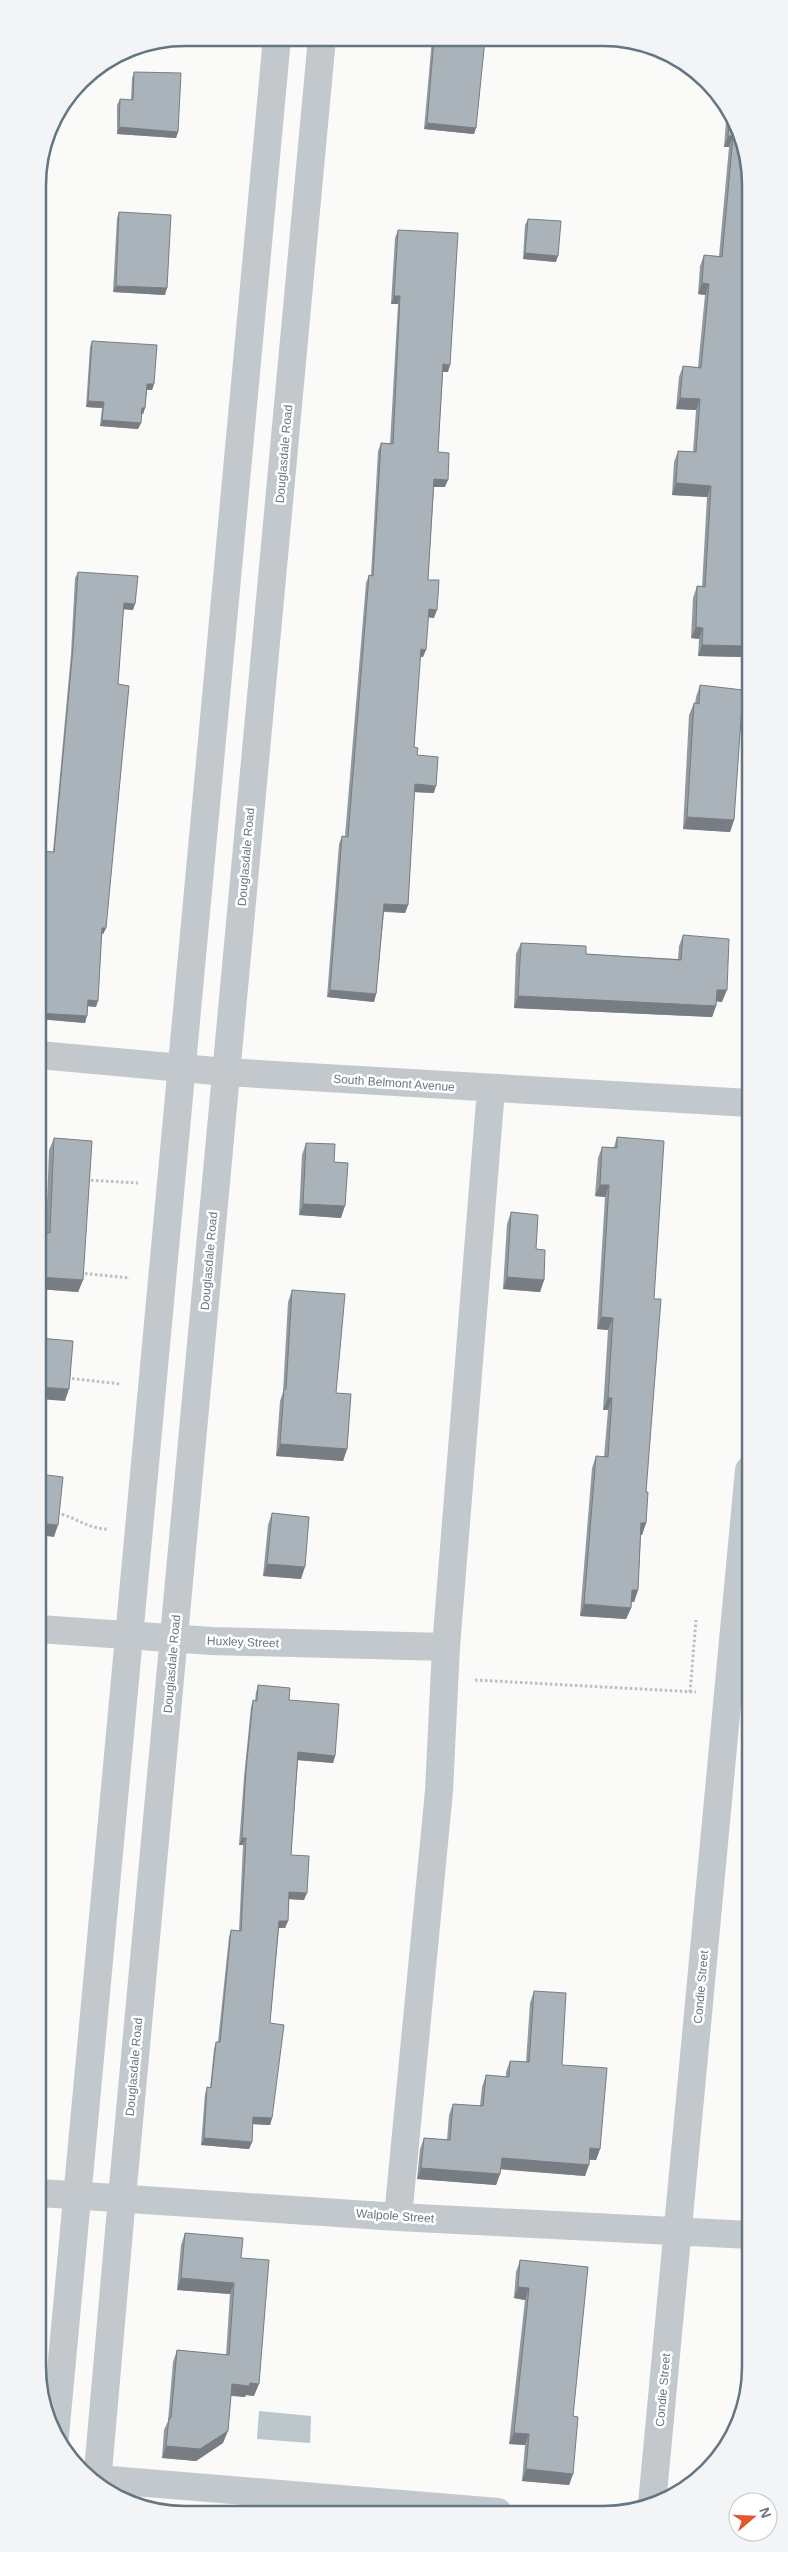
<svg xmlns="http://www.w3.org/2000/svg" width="788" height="2552" font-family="Helvetica,sans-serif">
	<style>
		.water { fill: #bbc7cb }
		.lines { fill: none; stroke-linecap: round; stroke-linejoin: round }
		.path { stroke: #bbbfc2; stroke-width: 3; stroke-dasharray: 2.5 2.5; stroke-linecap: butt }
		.minor { stroke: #c3c8cc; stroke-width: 28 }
		.wall { fill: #929a9f }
		.shaded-wall { fill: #777d82 }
		.building { fill: #aab3b9; stroke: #777d82 }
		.labels { text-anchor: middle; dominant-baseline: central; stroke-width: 5; stroke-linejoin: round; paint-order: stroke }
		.street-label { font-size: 12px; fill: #657683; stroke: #fff }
		.rim { fill: none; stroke: #657683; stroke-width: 2.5 }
	</style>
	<rect width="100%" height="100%" fill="#fafaf8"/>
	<!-- water -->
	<path class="water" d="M259,2411l52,5 -1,27 -53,-4z"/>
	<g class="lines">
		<!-- path -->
		<path class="path" d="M86,1180l52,3
			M80,1273l50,5
			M67,1378l53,6
			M57,1513c18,4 32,16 50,16
			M475,1680l221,12
			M690,1692l6,-72"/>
		<!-- minor -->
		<path class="minor" d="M39,1055l187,17 523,31
			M39,1629l173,12 234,6
			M40,2193l358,24 352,18
			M398,2217l41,-426 7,-144 45,-558
			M55,2436l222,-2398
			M98,2479l400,33
			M97,2483l25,-286 200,-2159
			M652,2504l97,-1034"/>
	</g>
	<!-- wall -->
	<path class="wall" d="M432,39h53l-11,95 -50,-5z
		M134,72l44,60 -2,6 -59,-4v-29l3,-6 11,1 1,-22z
		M727,108l8,12 10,391h3v122l-6,24 -44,-1 1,-17 -8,-1 2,-40 4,-12 5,1 5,-90 -35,-2 2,-33 4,-11 15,1 3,-42 -20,-1 3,-32 4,-11 15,1 7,-72 -7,-1 2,-28 4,-11 15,1 10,-109h-5z
		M119,212l46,83 -52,-3 4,-74z
		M528,219l28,43 -33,-3 2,-34z
		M398,230l50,142h-5l-5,80 7,35h-11l-6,93 6,38 -6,-1 -5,40h-3l-6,90 20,46 -20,-1 -6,113 -3,8 -21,-1 -8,82 -2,8 -47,-5 12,-153 3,-8h3l21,-253 3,-8 2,1 7,-125 3,-8 9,1 8,-140h-7l4,-66z
		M92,341l62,43 -2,6h-5l-2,18 -2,6h-2v9l-3,6 -38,-3 2,-18 -16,-1 4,-60z
		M78,572l55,38 -10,-1 -5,75 -12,244 -3,6h-1l-6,73 -8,-1 -3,17 -46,-4v-74l5,-56 9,-37 18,-198 4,-76z
		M700,685l34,135 -4,12 -47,-3 6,-114 5,-12 1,1 1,-7z
		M683,935l39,67 -6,-1v5l-4,11 -198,-9 2,-54 5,-11 65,11 92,5 1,-13z
		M617,1137l37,162 -8,193v31l-4,12h-1l-3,55 -4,12h-3v6l-5,11 -46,-3 12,-148 4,-12 8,1 4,-47h-5l5,-80 -11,-1 8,-132 -10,-1 3,-38 4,-11h12z
		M54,1138l29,142 -5,12 -39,-3v-50l2,-7h5l3,-82z
		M306,1143l28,19 7,56 -42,-3 3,-60z
		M511,1212l25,37 8,31 -4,12 -37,-3 4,-65z
		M292,1290l55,159 -4,12 -67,-5 4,-55 3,-9 5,-90z
		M272,1513l29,66 -38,-3 5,-51z
		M258,1685l31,15 46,56 -2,7 -35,-3 -7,95 13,45 -15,-1 -1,22 -3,7h-6l-9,95 2,95 -2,7 -17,-1 -1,18 -3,7 -48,-4 4,-51 2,-7 3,1 4,-39 2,-7h2l11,-105 2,-7 8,1 4,-86h-4l5,-68 7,-70 2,-7 2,1 1,-9z
		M534,1991l28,74 38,84 -4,11h-7l-4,16 -84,-7 -1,5 -4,11 -79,-6 3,-30 4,-11 23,2 2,-25 4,-11 27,2 2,-19 4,-12 20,2v-5l4,-11 16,1 4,-59z
		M748,2097l2,1v61h-8l2,-50z
		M185,2233l56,25 13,138 -8,-1 -1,2 -14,-1 -8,47 -27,18 -34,-3 2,-28 4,-9 5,-59 4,-12 49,5 4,-61 -53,-4 4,-45z
		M520,2260l53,156v58l-4,11 -47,-4 3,-36 -16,-1 16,-144 -11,-2 2,-26z"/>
	<!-- shaded-wall -->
	<path class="shaded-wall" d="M427,123l49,5 -2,6 -50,-5z
		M119,127l59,5 -2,6 -59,-4z
		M728,136h5l-4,11h-5z
		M525,253l33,3 -2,6 -33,-3z
		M702,283l7,1 -4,11 -7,-1z
		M116,286l51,2 -2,7 -52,-3z
		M394,296h6l-2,8h-7z
		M443,364l7,1 -2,7h-8z
		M147,384h7l-2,6h-7z
		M680,398l20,1 -4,11 -20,-1z
		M88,401l16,1 -2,6 -16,-1z
		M142,408h3l-2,6h-4z
		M102,420l39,3 -3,6 -38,-3z
		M434,479l14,1 -3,7h-13z
		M676,483l35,3 -4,11 -35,-2z
		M124,603l11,1 -2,6 -12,-1z
		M429,609l8,1 -3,8 -8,-1z
		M696,627l7,1 -4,11 -8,-1z
		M702,645l44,1 -4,11 -44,-1z
		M421,649l5,1 -3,7h-5z
		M415,784l21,2 -2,7 -22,-1z
		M687,817l47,3 -4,12 -47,-3z
		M39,883h7l-2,6h-5z
		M384,904l24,1 -3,8 -23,-2z
		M102,928h4l-3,6h-3z
		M330,990l46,4 -2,8 -47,-5z
		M717,990h10l-5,12 -9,-1z
		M518,996l198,10 -4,11 -198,-9z
		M88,1000l10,1 -2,6 -10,-1z
		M39,1013l48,3 -2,7 -46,-4z
		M600,1185h9l-4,12 -10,-1z
		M303,1204l42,2 -4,12 -42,-3z
		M39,1277l44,3 -5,12 -39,-3z
		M507,1277l37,3 -4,12 -37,-3z
		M601,1317l12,1 -5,12 -11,-1z
		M39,1387l30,2 -4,12 -26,-2z
		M608,1398h4l-4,12h-5z
		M280,1444l67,5 -4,12 -67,-5z
		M39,1523l19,2 -4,12 -15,-2z
		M641,1523h5l-4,12 -5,-1z
		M267,1564l38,3 -4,12 -38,-3z
		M632,1590h6l-4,12 -6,-1z
		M584,1604l47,4 -5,11 -46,-3z
		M298,1752l37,4 -2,7 -37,-3z
		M242,1838h4l-3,7h-4z
		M289,1892l18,1 -3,7 -17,-1z
		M279,1921h9l-3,7h-8z
		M253,2117l19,1 -2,7 -19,-1z
		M204,2138l48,4 -3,7 -48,-4z
		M746,2147h4v12h-8z
		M590,2148l10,1 -4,11 -10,-1z
		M502,2158l87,7 -4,11 -88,-7z
		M421,2168l79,6 -4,11 -79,-6z
		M181,2278l53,5 -4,11 -53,-4z
		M518,2287l11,1 -4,12 -11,-2z
		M250,2383l9,1 -5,12 -8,-1 -1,2 -17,-2 4,-11z
		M228,2431l-5,12 -27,18 -34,-3 4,-12z
		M514,2433l15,1 -4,11 -16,-1z
		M526,2469l47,5 -4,11 -47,-4z"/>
	<!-- building -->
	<path class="building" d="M434,39h51l-9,89 -49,-5z
		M134,72l47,1 -3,59 -59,-5 1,-28 13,1z
		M730,112l5,8 13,37v312l-3,42h3v118h-1l-1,17 -44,-1 1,-17 -7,-1 1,-41 8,1 6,-101 -35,-3 2,-32 18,1 4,-53 -20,-1 3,-32 18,2 8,-84 -7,-1 2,-28 18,2 11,-121h-5z
		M119,212l52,3 -4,73 -51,-2z
		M528,219l33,2 -3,35 -33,-3z
		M398,230l60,3 -8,132 -7,-1 -5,88 11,1 -1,27 -14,-1 -6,101h11l-2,30 -8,-1 -3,41 -5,-1 -7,98 4,1 -1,7 21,2 -2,29 -21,-2 -7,121 -24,-1 -8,90 -46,-4 12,-154 6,1 21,-262 4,1 8,-133 12,1 7,-148h-6z
		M92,341l65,4 -3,39h-7l-2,24h-3l-1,15 -39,-3 2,-18 -16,-1z
		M78,572l60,4 -3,28 -11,-1 -6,81 11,2 -23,242h-4l-4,73 -10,-1 -1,16 -48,-3v-67h1l6,-63h-7v-32l15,1 19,-204z
		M700,685l43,5 -9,130 -47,-3 7,-114 5,1z
		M683,935l46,4 -2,51h-10l-1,16 -198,-10 3,-53 65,3v8l95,6z
		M617,1137l47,4 -10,158h7l-15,193h2l-2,31h-5l-3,67h-6l-1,18 -47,-4 12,-148 12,1 4,-59h-4l5,-80 -12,-1 8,-132h-9l2,-38 15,1z
		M54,1138l38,3 -9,139 -44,-3 2,-45 9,1z
		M306,1143l29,1 -1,18 14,1 -3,43 -42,-2z
		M511,1212l27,3 -2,34 9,1 -1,30 -37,-3z
		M292,1290l53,4 -9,99 15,1 -4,55 -67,-5 4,-55h2z
		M39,1338l34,3 -4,48 -30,-2z
		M39,1474l24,3 -5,48 -19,-2z
		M272,1513l37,4 -4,50 -38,-3z
		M258,1685l32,3 -1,12 50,4 -4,52 -37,-4 -7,103 18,1 -2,37 -18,-1 -1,29h-9l-9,102 14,2 -12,93 -19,-1 -1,25 -48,-4 3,-51 4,1 5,-46h4l11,-112 10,1 5,-93h-4l4,-68 7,-70 4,1z
		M534,1991l32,2 -4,72 45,3 -7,81 -10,-1 -1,17 -87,-7 -2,16 -79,-6 3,-30 26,2 3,-36 30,2 3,-31 23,2 1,-16 19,1z
		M748,2097l2,1v49h-4z
		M185,2233l58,5 -2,20 28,2 -10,124 -9,-1 -1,3 -17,-2 -4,47 -28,18 -34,-3 3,-28h2l6,-68 52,5 5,-72 -53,-5z
		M520,2260l68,7 -15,149 5,1 -5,57 -47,-5 3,-35 -15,-1 15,-145 -11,-1z"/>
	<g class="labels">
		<!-- street labels -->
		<g class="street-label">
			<text transform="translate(284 454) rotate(-85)">Douglasdale Road</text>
			<text transform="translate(246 857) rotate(-85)">Douglasdale Road</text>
			<text transform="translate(394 1083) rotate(4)">South Belmont Avenue</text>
			<text transform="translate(209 1261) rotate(-85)">Douglasdale Road</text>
			<text transform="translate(243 1642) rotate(2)">Huxley Street</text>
			<text transform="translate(172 1664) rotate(-85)">Douglasdale Road</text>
			<text transform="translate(701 1987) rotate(-85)">Condie Street</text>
			<text transform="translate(134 2067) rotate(-85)">Douglasdale Road</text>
			<text transform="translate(395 2216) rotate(4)">Walpole Street</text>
			<text transform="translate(663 2390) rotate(-85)">Condie Street</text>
		</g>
	</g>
	<!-- crop -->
	<path d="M0 0H788V2552H0ZM185 46H603A139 139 0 0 1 742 185V2367A139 139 0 0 1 603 2506H185A139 139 0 0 1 46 2367V185A139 139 0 0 1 185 46Z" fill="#f3f4f5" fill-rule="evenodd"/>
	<path class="rim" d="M185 46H603A139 139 0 0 1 742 185V2367A139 139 0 0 1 603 2506H185A139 139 0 0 1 46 2367V185A139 139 0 0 1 185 46Z"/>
	<!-- north arrow -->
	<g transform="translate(753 2517) rotate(71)"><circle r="24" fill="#ffffff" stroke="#c1c8cd"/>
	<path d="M0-4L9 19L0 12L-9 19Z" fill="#e4572e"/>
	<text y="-8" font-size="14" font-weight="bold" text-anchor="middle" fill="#657683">N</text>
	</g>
</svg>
